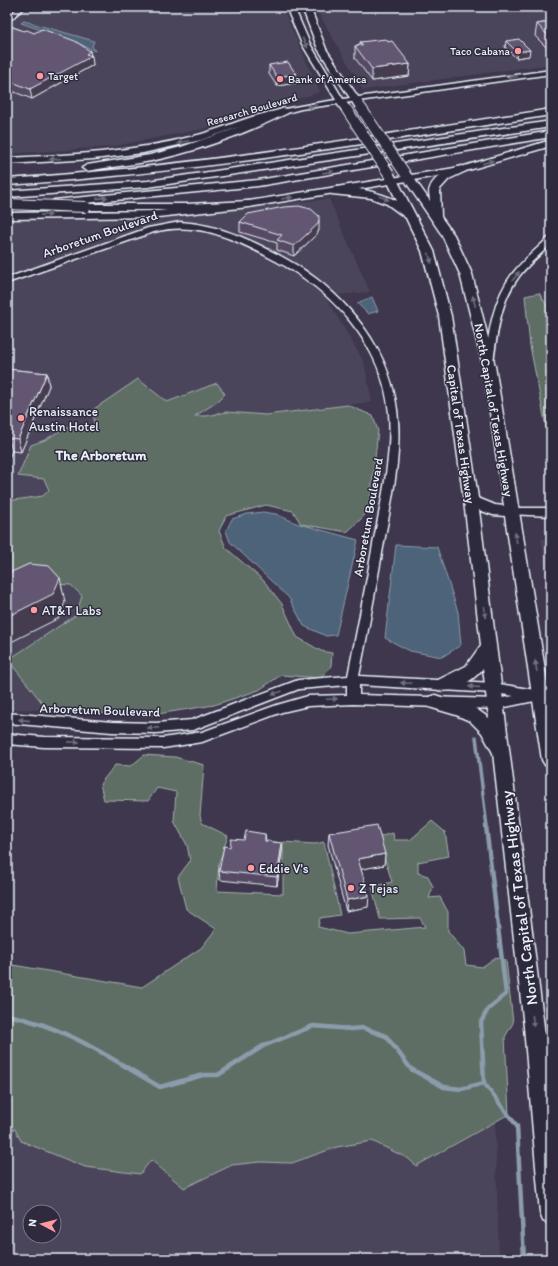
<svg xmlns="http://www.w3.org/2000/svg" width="558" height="1266" font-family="Itim,sans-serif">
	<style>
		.built { fill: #4c445b; fill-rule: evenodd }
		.green { fill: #5f6e65; stroke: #a4b0ae }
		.water { fill: #4e6379; stroke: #8c9cac }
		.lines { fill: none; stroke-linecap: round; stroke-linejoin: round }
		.stream-far2 { stroke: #8c9cac; stroke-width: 3 }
		.stream-far1 { stroke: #8c9cac; stroke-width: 3.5 }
		.stream { stroke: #8c9cac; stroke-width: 4.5 }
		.minor-casing { stroke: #e8f1f8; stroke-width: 3 }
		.major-casing { stroke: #e8f1f8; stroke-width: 3 }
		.highway-casing { stroke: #e8f1f8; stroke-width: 3 }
		.minor { fill: #2f2a3d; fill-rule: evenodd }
		.major { fill: #2f2a3d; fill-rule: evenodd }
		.highway { fill: #2f2a3d; fill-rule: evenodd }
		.highway-bridge-casing { stroke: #e8f1f8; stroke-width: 12; stroke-linecap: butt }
		.highway-bridge { stroke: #2f2a3d; stroke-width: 10 }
		.wall { fill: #544a63; stroke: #e8f1f8 }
		.shaded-wall { fill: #453c50; stroke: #e8f1f8 }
		.building { fill: #625673; stroke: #e8f1f8 }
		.oneway { fill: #70707e }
		.poi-dot { fill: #ff9aa2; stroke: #2f2a3d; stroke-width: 1.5 }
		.labels { text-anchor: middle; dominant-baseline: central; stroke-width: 3; stroke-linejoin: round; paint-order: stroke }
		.far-poi-label { font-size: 11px; fill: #e8f1f8; stroke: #2f2a3d; text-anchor: start }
		.far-street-label { font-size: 11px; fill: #e8f1f8; stroke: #2f2a3d }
		.street-label { font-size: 13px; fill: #e8f1f8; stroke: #2f2a3d }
		.poi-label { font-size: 13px; fill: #e8f1f8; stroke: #2f2a3d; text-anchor: start }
		.neighbourhood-label { font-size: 14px; font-weight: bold; fill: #e8f1f8; stroke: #2f2a3d }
		.near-street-label { font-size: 16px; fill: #e8f1f8; stroke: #2f2a3d }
	</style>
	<rect width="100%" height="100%" fill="#3e374d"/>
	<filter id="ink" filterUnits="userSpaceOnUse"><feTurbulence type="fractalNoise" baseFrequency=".025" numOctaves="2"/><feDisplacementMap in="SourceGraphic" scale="8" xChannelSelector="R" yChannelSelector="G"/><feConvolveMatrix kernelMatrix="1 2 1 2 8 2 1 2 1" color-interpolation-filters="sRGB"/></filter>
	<g filter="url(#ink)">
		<!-- built -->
		<path class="built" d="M27,7h255l38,85 -118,37 -92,18 -103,7v-130z
			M318,7h233v57l-188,26 -44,-76z
			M329,199l41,93 -45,4 39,66 8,40 -106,13 -40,-3 -19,4h-13l23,-14h-50l-73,24 -28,1 -21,13 -14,5 18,45 -6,6 -36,5v-283l147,-1z
			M541,538l10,4v62z
			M36,582l35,3 11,11 -6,19 -68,45 40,50 -41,-1v-112z
			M495,1122l4,137h-492v-129l8,-1 136,31 33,28 48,-23 28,-3 32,1 45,-16 35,-6 37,18 33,-6zM30,1212h24v24h-24z"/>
		<!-- green -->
		<path class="green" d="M539,293l12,19v140l-21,-106 -5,-50z
			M138,379l29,23 50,-19 8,11 -8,8 -22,14h12l19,-4 40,3 82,-10 25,11 5,15 -8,71 -8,16 -15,14 -46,-8 -8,-13 -27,-6 -40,11 -7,15 7,17 38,33 18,23 15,33 24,14 11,2 -1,13 -10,12 -40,-3 -22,15 -45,15 -69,11 -97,-6 -40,-50 68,-45 6,-19 -11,-11 -35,-2 -29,14v-96l36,-5 6,-6 -5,-11 -26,-3 13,-31 14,-5 21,-13 28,-1v-17z
			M144,755l31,2 29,8 -4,51 2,7 26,13 -9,27 -2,28 66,3v-52l32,2 9,-2 16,73 -20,3 -2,9 30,7 77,-7 -5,-9 -40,1 -8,-32 20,-5 -14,-45 15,-4 1,7h16l22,-19 13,11 4,24 -31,6v11l10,3 5,11 -4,11 11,-1 8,15v19l16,20 2,14 16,2 14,-10 10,3 7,63 -8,14 4,77 -93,52 -7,-7 -37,-18 -35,6 -45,16 -32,-1 -28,3 -48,23 -33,-28 -11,14 -55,-7 -64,-26 -6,-12 -8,1v-166l135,23 59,-39 15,-19 -30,-20 -8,-32 12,-16 -3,-16 -13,-24 2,-29 -19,-4 -9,13 -44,-1 -4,-16 15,-19 16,1z"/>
		<!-- water -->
		<path class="water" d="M24,21l70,20 -2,5 3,5 -17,-8 -57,-20z
			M372,297l6,14 -10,3 -11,-11z
			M263,512l13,2 20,9 62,17 -22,95 -10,1 -22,-10 -15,-28 -59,-56 -4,-11 6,-12 15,-5z
			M396,545l41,2 21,65 3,33 -19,12 -32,-6 -25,-13z"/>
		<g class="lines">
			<!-- stream-far2 -->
			<path class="stream-far2" d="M549,413l2,5"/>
			<!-- stream-far1 -->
			<path class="stream-far1" d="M476,737l11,90"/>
			<!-- stream -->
			<path class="stream" d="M7,1015c58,11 103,43 153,72l43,-12h15l45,-29 50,-20 38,3 12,-1 23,8 25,33 33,18 17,2 23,-6 -3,-61 7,-13 18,-15 -20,-168
				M484,1083l33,43 7,133"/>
			<!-- minor casing -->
			<g class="minor-casing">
				<path id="minor" d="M18,7h7l-18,16v-5z
					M180,222c42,2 82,23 118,44 25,16 46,35 64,59 53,72 37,136 22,217 -8,45 -16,89 -25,134l135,7 46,8 4,2 2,3 -2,3 -48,10 -143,-5 -45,2 -26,6 -80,30 -39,6 -119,-1 -37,-3v-10l37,3 119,1 39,-6 75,-27 31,-9 39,-1v-10l-48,4 -106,41 -37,3 -44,-1 -105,-9v-10l105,9 44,1 36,-3 106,-40 50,-4c9,-46 18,-91 26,-137 8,-41 18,-83 15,-126 -6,-68 -57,-123 -115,-153 -37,-20 -77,-40 -120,-28l-147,51v-5l141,-50zM359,685l135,8 20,3 -18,3 -137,-4z
					M548,238h3v6c-11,11 -24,21 -33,34 -18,24 -21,56 -25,85l-4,3 -3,-1 -1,-2c4,-32 8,-64 28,-90 10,-13 23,-23 35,-35z
					M512,508h39v8l-43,-2 -1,-2 1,-2z"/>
			</g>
			<!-- major casing -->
			<g class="major-casing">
				<path id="major" d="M286,7h8l16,37 33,55 7,-1 -32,-49 -16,-42h8l16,42 32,48 193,-27v4l-250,35 -41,11 -59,20 -58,13 -50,6 -86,5v-6c63,-3 126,-6 187,-22 21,-5 41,-14 61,-20 27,-7 53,-12 81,-16l-34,-56z
					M551,131v6l-293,49 -204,20 -5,-3 5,-3 204,-20z
					M551,140v6l-89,26 -213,35 -91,10 -151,2v-6l151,-2 91,-10 212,-34z"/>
			</g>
			<!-- highway casing -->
			<g class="highway-casing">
				<path id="highway" d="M356,97l4,1 6,10 -1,2 -4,1 -4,-1 -6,-10z
					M341,99c5,1 8,7 11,11l-1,2h-8l-7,-10z
					M284,108l5,3 -1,2c-44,21 -89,38 -137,48 -21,4 -43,6 -64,10l-5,-3 5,-3 63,-10 31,-8 50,-17z
					M551,109v6c-181,28 -361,58 -544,70v-6c183,-12 363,-42 544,-70z
					M551,121v6l-403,60 -141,10v-6l141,-10z
					M462,166l5,3 -1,2 -17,8 -9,10 1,28 13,18 18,39 23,92 56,340v61l-6,-2 -3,-5 -37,-244 -12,-1 -14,-5 65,517 7,70v127l-8,-3 -3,-8 -16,-186 -31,-274 -11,-20 -12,-12 -14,-6 -27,-8 -2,-5 2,-5 6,-2 40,13 14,10 -6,-50c-8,12 -31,26 -45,22l-2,-5 2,-5 28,-14 15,-21 -17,-144 -25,-185 -17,-65 -16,-33 -19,-14 -16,-6 -39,-4 -5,-3c8,-11 59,3 70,10l-13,-27 5,-3 5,3 40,77 17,65 27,182 17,7 9,1 -21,-140 -23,-92 -18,-39 -43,-63 1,-2h8l22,31c0,-4 -2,-10 0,-13 4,-12 21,-20 32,-22z
					M249,201l4,1 2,2 -2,2 -66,4h-101l-6,-3 6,-3h101z"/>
			</g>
			<!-- minor -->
			<use href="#minor" class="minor"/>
			<!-- major -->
			<use href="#major" class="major"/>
			<!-- highway -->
			<use href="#highway" class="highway"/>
			<!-- highway-bridge casing -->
			<g class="highway-bridge-casing">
				<path id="highway-bridge" d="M361,108l43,64
					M347,110l42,64
					M7,204l79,3"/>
			</g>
			<!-- highway-bridge -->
			<use href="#highway-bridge" class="highway-bridge"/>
		</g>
		<!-- wall -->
		<path class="wall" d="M551,20v32l-16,-16 2,-12 12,-2z
			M7,25l17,6 10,2 56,18 3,14 -61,34 -25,-10z
			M506,41l23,15 -13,2 -11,-11z
			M360,42l50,22 -1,12 -37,5 -17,-23v-12h5z
			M269,65l27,18 -19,3 -8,-12z
			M240,222l79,8 -2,4 -23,22 -17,-6v-7l-37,-11z
			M7,369l40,4 2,13 -28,66 -9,-1 -5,11z
			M329,833l56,21 -1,11 -23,4 7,38 -22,4 -18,-66z
			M265,834l1,7 16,2v9l-5,34 -57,-6 -1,-9 11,-24z"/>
		<!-- shaded-wall -->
		<path class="shaded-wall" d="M124,7h13l-12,2z
			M530,50l-1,6 -13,2 1,-6z
			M90,51l1,6 1,-1 1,9 -61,34 -2,-10z
			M410,64l-1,12 -37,5v-12z
			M296,74v9l-19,3v-9z
			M319,220v10l-2,4 -23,22v-10z
			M47,373l2,13 -28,66 -3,-13z
			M9,438l3,13 -5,11v-20z
			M60,578l5,24 -6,16 -52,26v-27z
			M282,843v9l-5,34v-9z
			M385,854l-1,11 -27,5 1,-11z
			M369,896l-1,11 -22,4 1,-11z"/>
		<!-- building -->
		<path class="building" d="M551,20v19l-14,-15 13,-2v-1z
			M7,25l17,6 3,-1 7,3 8,-4 33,12 15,10 -4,3 6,2 -62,33 -23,-9v-1l1,-1h-1z
			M386,39l2,3 4,-1 18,23 -38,5 -17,-23 8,-1 -3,-3z
			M519,39l11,11 -13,2 -11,-11z
			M288,62l8,12 -19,3 -8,-12z
			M299,206l12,3 8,7v4l-2,5 -23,21 -17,-6 5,-5 -42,-13 8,-8 36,-7z
			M7,369l40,4 -29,66 -9,-1 -2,4z
			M29,564l20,2 11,12 -7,16 -46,23v-43z
			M377,825l8,29 -27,5 11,37 -22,4 -18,-67z
			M246,831l19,3v7l17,2 -5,34 -58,-6 5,-25 6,1 1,-8 13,1z"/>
		<!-- one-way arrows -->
		<defs><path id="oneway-solid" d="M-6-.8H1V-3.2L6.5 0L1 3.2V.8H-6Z"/></defs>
		<g class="oneway">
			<use href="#oneway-solid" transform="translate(305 43) rotate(63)"/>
			<use href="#oneway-solid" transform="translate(512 77) rotate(173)"/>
			<use href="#oneway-solid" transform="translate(312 106) rotate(171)"/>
			<use href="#oneway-solid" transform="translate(183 142) rotate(166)"/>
			<use href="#oneway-solid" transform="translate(55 159) rotate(177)"/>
			<use href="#oneway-solid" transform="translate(488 162) rotate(-17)"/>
			<use href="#oneway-solid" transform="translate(328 172) rotate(-9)"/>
			<use href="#oneway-solid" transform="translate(102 198) rotate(-6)"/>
			<use href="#oneway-solid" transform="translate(287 198) rotate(-9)"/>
			<use href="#oneway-solid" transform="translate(384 198) rotate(23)"/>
			<use href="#oneway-solid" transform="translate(46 215) rotate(-1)"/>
			<use href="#oneway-solid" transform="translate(430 258) rotate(74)"/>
			<use href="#oneway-solid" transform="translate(516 276) rotate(-53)"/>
			<use href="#oneway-solid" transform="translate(474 301) rotate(-104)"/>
			<use href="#oneway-solid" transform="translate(516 538) rotate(-99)"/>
			<use href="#oneway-solid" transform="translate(485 612) rotate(83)"/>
			<use href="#oneway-solid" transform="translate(536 666) rotate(-99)"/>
			<use href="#oneway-solid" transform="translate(406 683) rotate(-177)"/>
			<use href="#oneway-solid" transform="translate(474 687) rotate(-176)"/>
			<use href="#oneway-solid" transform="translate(277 693) rotate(160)"/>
			<use href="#oneway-solid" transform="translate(332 699) rotate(-3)"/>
			<use href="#oneway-solid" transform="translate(24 720) rotate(-174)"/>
			<use href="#oneway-solid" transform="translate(153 728) rotate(179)"/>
			<use href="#oneway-solid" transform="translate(74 742) rotate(1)"/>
			<use href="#oneway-solid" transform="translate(533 1021) rotate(84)"/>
		</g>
	</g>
	<!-- markers -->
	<g class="poi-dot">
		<circle cx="518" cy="51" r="4"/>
		<circle cx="40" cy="76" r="4"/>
		<circle cx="280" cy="79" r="4"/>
		<circle cx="21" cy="418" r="4"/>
		<circle cx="34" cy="610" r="4"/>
		<circle cx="251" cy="868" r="4"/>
		<circle cx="351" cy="888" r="4"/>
	</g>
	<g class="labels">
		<!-- far-poi labels -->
		<g class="far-poi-label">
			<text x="510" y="51" text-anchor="end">Taco Cabana</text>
			<text x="48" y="76">Target</text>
			<text x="288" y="79">Bank of America</text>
		</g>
		<!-- far-street labels -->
		<g class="far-street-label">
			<text transform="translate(252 110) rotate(-16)">Research Boulevard</text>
		</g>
		<!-- street labels -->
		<g class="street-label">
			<text transform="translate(100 234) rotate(-19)">Arboretum Boulevard</text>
			<text transform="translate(494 410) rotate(80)">North Capital of Texas Highway</text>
			<text transform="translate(461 434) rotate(82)">Capital of Texas Highway</text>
			<text transform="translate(368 517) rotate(-80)">Arboretum Boulevard</text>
			<text transform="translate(100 710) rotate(2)">Arboretum Boulevard</text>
		</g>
		<!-- poi labels -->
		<g class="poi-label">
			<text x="29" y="411">Renaissance<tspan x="29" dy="15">Austin Hotel</tspan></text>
			<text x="42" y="610">AT&amp;T Labs</text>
			<text x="259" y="868">Eddie V's</text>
			<text x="359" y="888">Z Tejas</text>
		</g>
		<!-- neighbourhood labels -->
		<g class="neighbourhood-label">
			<text x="101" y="455">The Arboretum</text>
		</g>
		<!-- near-street labels -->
		<g class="near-street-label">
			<text transform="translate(519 898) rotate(-97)">North Capital of Texas Highway</text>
		</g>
	</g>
	<!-- margin -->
	<rect width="558" height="1266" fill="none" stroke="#2f2a3d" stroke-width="24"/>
	<rect x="12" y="12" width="534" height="1242" fill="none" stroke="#e8f1f8" stroke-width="1.5" filter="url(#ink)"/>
	<!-- north arrow -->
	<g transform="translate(42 1224) rotate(277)"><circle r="19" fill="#2f2a3d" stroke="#797a88"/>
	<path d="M0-3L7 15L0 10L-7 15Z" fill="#ff9aa2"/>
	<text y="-6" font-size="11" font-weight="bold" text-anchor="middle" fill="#e8f1f8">N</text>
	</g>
</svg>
